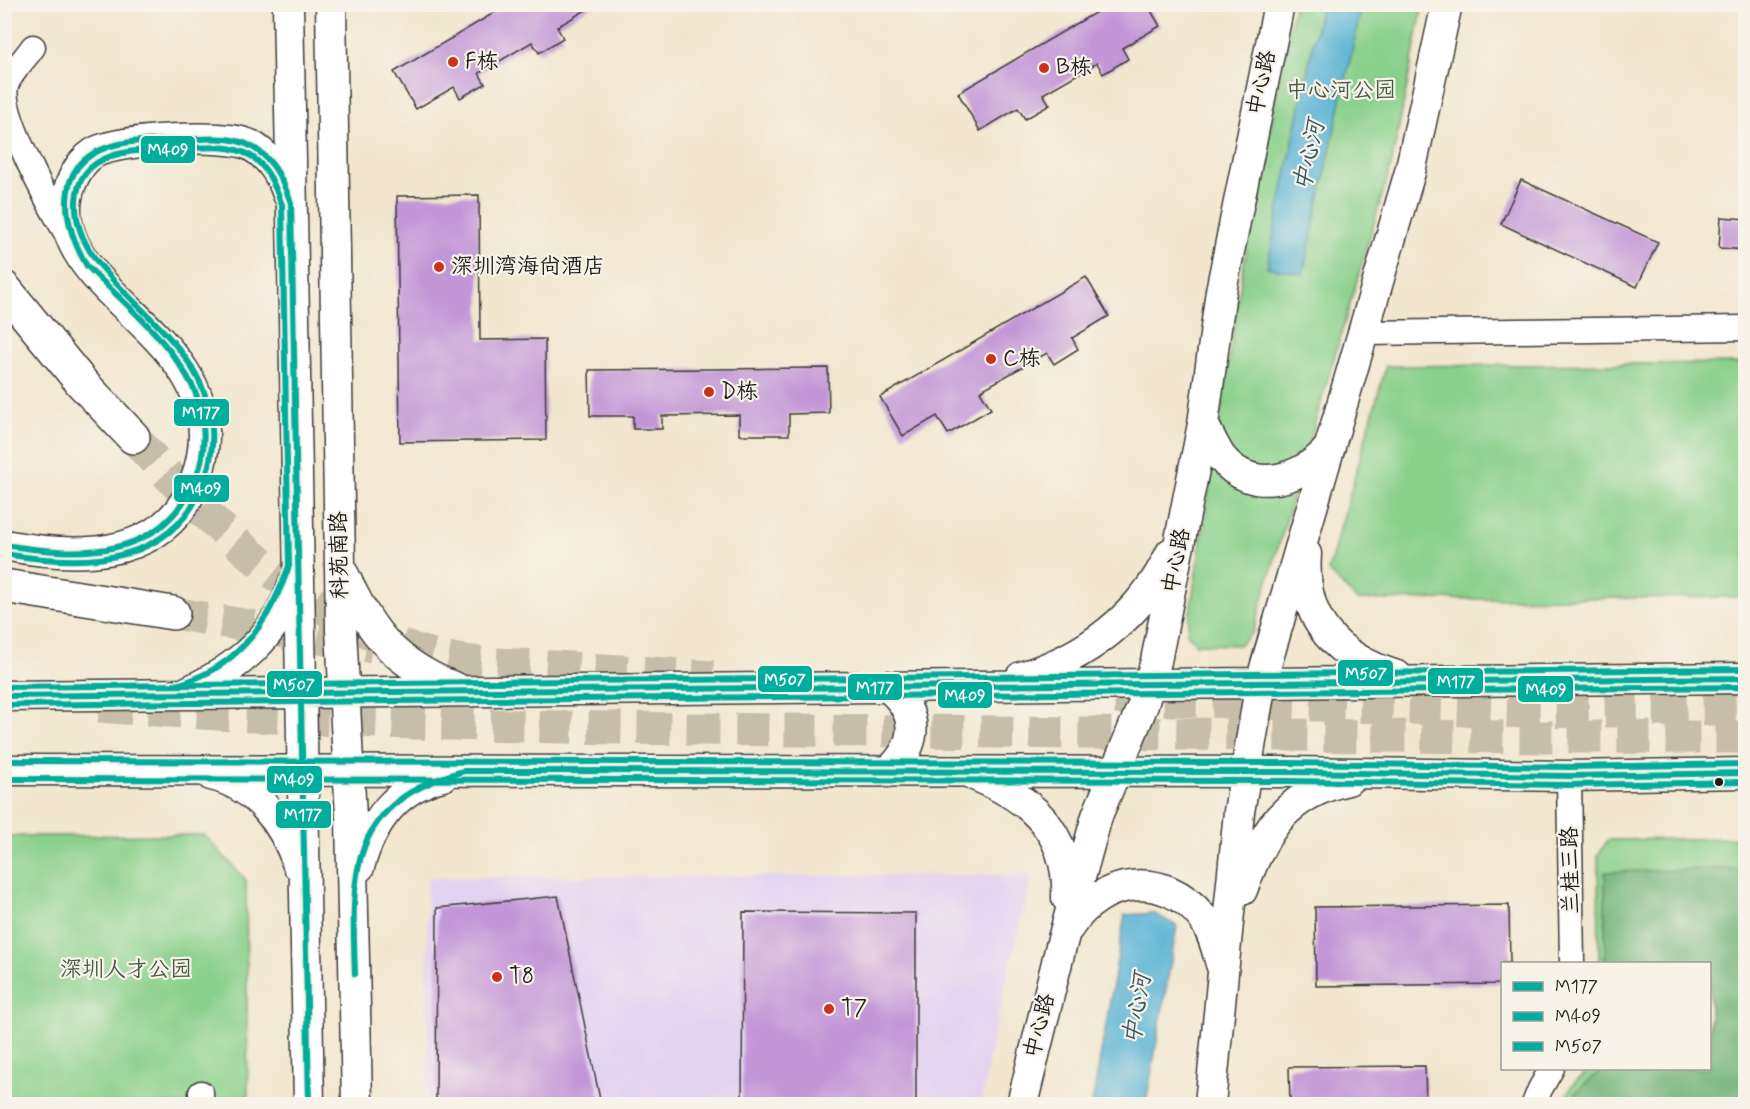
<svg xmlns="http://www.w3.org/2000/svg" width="1750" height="1109" font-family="Mynerve,'LXGW WenKai TC',sans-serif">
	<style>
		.built { fill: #e3d3f2 }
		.green { fill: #89d08b; stroke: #527654; stroke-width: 1.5 }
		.forest { fill: #6eb277; stroke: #45674a; stroke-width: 1.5 }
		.water { fill: #56b2d4; stroke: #396778; stroke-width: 1.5 }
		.building { fill: #c396d7 }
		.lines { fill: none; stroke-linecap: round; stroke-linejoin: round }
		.highway-tunnel { stroke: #c7beaa; stroke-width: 33; stroke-dasharray: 33 16; stroke-linecap: butt }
		.minor-casing { stroke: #3c3a37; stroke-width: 27 }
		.major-casing { stroke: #3c3a37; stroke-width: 33 }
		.highway-casing { stroke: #3c3a37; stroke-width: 36 }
		.minor { stroke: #fff; stroke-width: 24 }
		.major { stroke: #fff; stroke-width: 30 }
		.highway { stroke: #fff; stroke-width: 33 }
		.bus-1-casing { stroke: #f7f3e8; stroke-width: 10 }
		.bus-2-casing { stroke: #f7f3e8; stroke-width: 10 }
		.bus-3-casing { stroke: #f7f3e8; stroke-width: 10 }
		.bus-1 { stroke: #01ad9c; stroke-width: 6 }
		.bus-2 { stroke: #01ad9c; stroke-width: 6 }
		.bus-3 { stroke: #01ad9c; stroke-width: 6 }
		.poi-dot { fill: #c8321e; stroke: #f7f3e8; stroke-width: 2 }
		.bus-dot { fill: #1c1c1c; stroke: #f7f3e8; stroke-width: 2 }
		.labels { text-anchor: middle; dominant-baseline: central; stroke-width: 4.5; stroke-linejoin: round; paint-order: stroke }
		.poi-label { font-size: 22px; fill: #1c1c1c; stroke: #f7f3e8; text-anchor: start }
		.street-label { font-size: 22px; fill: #1c1c1c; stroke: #f7f3e8 }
		.park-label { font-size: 22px; fill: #425b43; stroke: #f7f3e8 }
		.water-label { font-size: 24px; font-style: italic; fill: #335866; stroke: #f7f3e8 }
		.line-badge { stroke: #f7f3e8; stroke-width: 2 }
		.badge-label { font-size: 16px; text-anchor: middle; font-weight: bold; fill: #fff }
	</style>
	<rect width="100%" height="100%" fill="#f7f3e8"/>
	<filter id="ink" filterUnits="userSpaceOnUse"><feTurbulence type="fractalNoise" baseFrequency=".0167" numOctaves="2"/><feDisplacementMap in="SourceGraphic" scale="12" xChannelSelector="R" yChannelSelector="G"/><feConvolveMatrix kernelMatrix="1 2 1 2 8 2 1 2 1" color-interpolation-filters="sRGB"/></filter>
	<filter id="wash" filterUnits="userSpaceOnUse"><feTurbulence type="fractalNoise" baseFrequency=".008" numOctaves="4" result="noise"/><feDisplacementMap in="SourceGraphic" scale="24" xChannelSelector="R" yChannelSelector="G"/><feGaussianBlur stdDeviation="1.35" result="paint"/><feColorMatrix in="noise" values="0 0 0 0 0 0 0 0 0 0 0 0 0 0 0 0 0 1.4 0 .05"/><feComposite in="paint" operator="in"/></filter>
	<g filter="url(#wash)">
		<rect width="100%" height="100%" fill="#f2e6ce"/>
		<!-- built -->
		<path class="built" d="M1032,874l-42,178 -9,52h-553l-1,-226z"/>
		<!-- green -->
		<path class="green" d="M1294,5h129l-31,157 -139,470 -14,13 -43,-1 -9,-11 55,-359z
			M1745,363v234l-388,3 -29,-29 58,-205z
			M204,835l42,45 2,224h-243l-1,-268z
			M1745,838v266h-183l10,-19 19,-16 119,-1v-104l-111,-1 -1,-108 10,-15z"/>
		<!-- forest -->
		<path class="forest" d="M1745,868v236h-173l4,-12 27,-23 107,-1v-104l-105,-1v-91z"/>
		<!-- water -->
		<path class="water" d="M1321,5h41l-59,269 -36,-7z
			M1153,913l24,13 -31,178h-54l33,-189z"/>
		<g id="blocks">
			<!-- building -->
			<path class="building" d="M509,4h87l-39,23 6,11 -24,15 -7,-11 -53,31 6,11 -25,14 -6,-11 -38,22 -22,-37z
				M1110,4h37l13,22 -38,22 6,11 -25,15 -6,-11 -54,31 7,11 -25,14 -7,-11 -38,23 -22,-38z
				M1521,180l137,62 -21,45 -136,-63z
				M479,195l1,145 65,-1 1,101 -146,2 -3,-246z
				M1721,217l25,2v31l-27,-2z
				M1086,277l23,39 -37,22 6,11 -24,15 -7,-11 -67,38 11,18 -43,25 -11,-18 -34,20 -23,-39z
				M828,368l1,45 -40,1v21h-50v-20l-77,1v13h-29v-13h-43l-1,-46z
				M558,896l43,208h-165l1,-196z
				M1509,905l1,58h-7v21l-187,2 -1,-79z
				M743,912l173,1v191h-174z
				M1425,1066l1,38h-136l-1,-37z"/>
		</g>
	</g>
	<g filter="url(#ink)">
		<use href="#blocks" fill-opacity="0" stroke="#3c3a37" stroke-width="1.5"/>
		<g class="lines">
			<!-- highway-tunnel -->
			<path class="highway-tunnel" d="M133,437c88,97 190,201 325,223 26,5 55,4 82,6 57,4 115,7 173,11
				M173,613l199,34
				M1115,698l410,14 221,-3
				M99,706c270,21 540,23 811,25 278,3 557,7 836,6"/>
			<!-- minor casing -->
			<g class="minor-casing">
				<path id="minor" d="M33,47c-8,12 -23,26 -27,39 -6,30 45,122 62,150
					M1364,333l382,-5
					M1569,776l3,188
					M201,1093v11
					M1534,1104l6,-15 12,-21"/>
			</g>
			<!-- major casing -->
			<g class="major-casing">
				<path id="major" d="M288,4l21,1100
					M331,4l10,626 10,187 6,287
					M1203,424c6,11 11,23 18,33 31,39 82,23 109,-10
					M4,545c58,11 133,17 174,-33 14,-18 22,-40 25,-62 15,-113 -141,-155 -137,-243 1,-20 11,-43 28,-54 23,-14 133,-20 156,-8 20,11 31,29 38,49
					M1306,554c-5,67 30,103 91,122
					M344,575c26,58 51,89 112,113
					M1021,677c65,-19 121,-62 150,-124
					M887,686c33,27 32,58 1,86
					M187,692c50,-23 90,-56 107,-110
					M4,696l1742,-18
					M4,770l1284,2 281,4 177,-3
					M211,775c44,10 74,48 87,90
					M974,775c57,23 96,57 93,123
					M359,867c12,-44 37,-80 84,-91
					M1242,890c21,-58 42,-95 106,-110
					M1069,927c31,-49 95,-58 133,-10 10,13 15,32 19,47
					M1022,1104l38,-154 37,-134 46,-111 13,-44 47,-237 18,-133 58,-287
					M1210,1104l29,-292 22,-130 149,-510 37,-168"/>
			</g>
			<!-- highway casing -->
			<g class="highway-casing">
				<path id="highway" d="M4,288l78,95 51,54
					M4,586l169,27"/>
			</g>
			<!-- minor -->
			<use href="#minor" class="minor"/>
			<!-- major -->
			<use href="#major" class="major"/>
			<!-- highway -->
			<use href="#highway" class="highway"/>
			<!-- bus-1 casing -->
			<g class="bus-1-casing">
				<path id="bus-1" d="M4,545c76,12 158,16 192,-67 11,-27 10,-62 -2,-89 -24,-49 -69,-85 -107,-123 -24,-41 -36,-100 21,-119 24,-8 49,-6 73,-7 26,-1 53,-6 76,10 18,12 27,33 34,53l18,901
					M4,696l1742,-18
					M355,974c-4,-102 -7,-172 109,-203l824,1 281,4 177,-3"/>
			</g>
			<!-- bus-2 casing -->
			<g class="bus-2-casing">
				<path id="bus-2" d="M4,554c62,10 138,15 181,-38 16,-20 25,-46 27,-71 8,-117 -141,-155 -136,-244 3,-54 64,-51 104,-52 23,-1 49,-6 71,7 17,11 24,30 31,49l7,361c-15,43 -38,83 -80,106 -11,5 -22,12 -35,13
					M4,705l1742,-18
					M4,779l1284,2 281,4 177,-3"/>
			</g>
			<!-- bus-3 casing -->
			<g class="bus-3-casing">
				<path id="bus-3" d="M4,687l1742,-18
					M4,761l1284,2 281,4 177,-3"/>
			</g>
			<!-- bus-1 -->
			<use href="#bus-1" class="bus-1"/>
			<!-- bus-2 -->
			<use href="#bus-2" class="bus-2"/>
			<!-- bus-3 -->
			<use href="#bus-3" class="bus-3"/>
		</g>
	</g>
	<!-- markers -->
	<g class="poi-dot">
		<circle cx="453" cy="62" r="6"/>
		<circle cx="1044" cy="68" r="6"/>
		<circle cx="439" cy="267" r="6"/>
		<circle cx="991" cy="359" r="6"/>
		<circle cx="709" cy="392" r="6"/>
		<circle cx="497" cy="977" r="6"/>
		<circle cx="829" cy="1009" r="6"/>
	</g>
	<circle class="bus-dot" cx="1719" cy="782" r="5"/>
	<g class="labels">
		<!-- poi labels -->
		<g class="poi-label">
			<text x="465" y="62">F栋</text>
			<text x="1056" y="68">B栋</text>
			<text x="451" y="267">深圳湾海尚酒店</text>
			<text x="1003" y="359">C栋</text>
			<text x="721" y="392">D栋</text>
			<text x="509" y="977">T8</text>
			<text x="841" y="1009">T7</text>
		</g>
		<!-- street labels -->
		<g class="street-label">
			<text transform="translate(1262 83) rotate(-78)">中心路</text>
			<text transform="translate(340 555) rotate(-91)">科苑南路</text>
			<text transform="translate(1177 561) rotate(-79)">中心路</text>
			<text transform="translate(1571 870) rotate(-91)">兰桂三路</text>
			<text transform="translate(1040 1026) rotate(-76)">中心路</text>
		</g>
		<!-- park labels -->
		<g class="park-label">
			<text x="1341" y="91">中心河公园</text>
			<text x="126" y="970">深圳人才公园</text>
		</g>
		<!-- water labels -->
		<g class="water-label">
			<text transform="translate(1310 156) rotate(-78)">中心河</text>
			<text transform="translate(1138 1009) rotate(-81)">中心河</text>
		</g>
	</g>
	<g class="line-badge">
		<rect x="140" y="135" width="56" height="29" rx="6" fill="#01ad9c"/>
		<rect x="173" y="398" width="57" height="29" rx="6" fill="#01ad9c"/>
		<rect x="173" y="474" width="57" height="29" rx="6" fill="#01ad9c"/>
		<rect x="1337" y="659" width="57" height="28" rx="6" fill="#01ad9c"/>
		<rect x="757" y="665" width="56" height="28" rx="6" fill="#01ad9c"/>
		<rect x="1427" y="667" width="57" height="28" rx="6" fill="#01ad9c"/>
		<rect x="266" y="670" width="57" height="28" rx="6" fill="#01ad9c"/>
		<rect x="847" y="673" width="56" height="28" rx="6" fill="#01ad9c"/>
		<rect x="1517" y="675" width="57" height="28" rx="6" fill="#01ad9c"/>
		<rect x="937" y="681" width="56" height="28" rx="6" fill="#01ad9c"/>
		<rect x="266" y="765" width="57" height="29" rx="6" fill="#01ad9c"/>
		<rect x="275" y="800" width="57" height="29" rx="6" fill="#01ad9c"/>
	</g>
	<g class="badge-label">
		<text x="168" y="155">M409</text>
		<text x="201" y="418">M177</text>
		<text x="201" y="494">M409</text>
		<text x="1366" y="679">M507</text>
		<text x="785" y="685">M507</text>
		<text x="1456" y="687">M177</text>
		<text x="294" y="690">M507</text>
		<text x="875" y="693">M177</text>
		<text x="1546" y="695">M409</text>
		<text x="965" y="701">M409</text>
		<text x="294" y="785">M409</text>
		<text x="303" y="820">M177</text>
	</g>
	<!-- margin -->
	<rect width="1750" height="1109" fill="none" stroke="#f7f3e8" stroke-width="24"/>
	<!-- legend -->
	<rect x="1501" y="962" width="210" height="108" fill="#f7f3e8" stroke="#9f9d96" stroke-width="1.5"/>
	<rect x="1513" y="982" width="30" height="9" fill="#01ad9c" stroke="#9f9d96" stroke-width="1.5"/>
	<text x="1555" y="992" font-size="18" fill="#1c1c1c">M177</text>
	<rect x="1513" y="1012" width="30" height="9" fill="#01ad9c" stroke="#9f9d96" stroke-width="1.5"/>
	<text x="1555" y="1022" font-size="18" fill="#1c1c1c">M409</text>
	<rect x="1513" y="1042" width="30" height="9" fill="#01ad9c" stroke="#9f9d96" stroke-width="1.5"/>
	<text x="1555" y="1052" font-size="18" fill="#1c1c1c">M507</text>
</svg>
